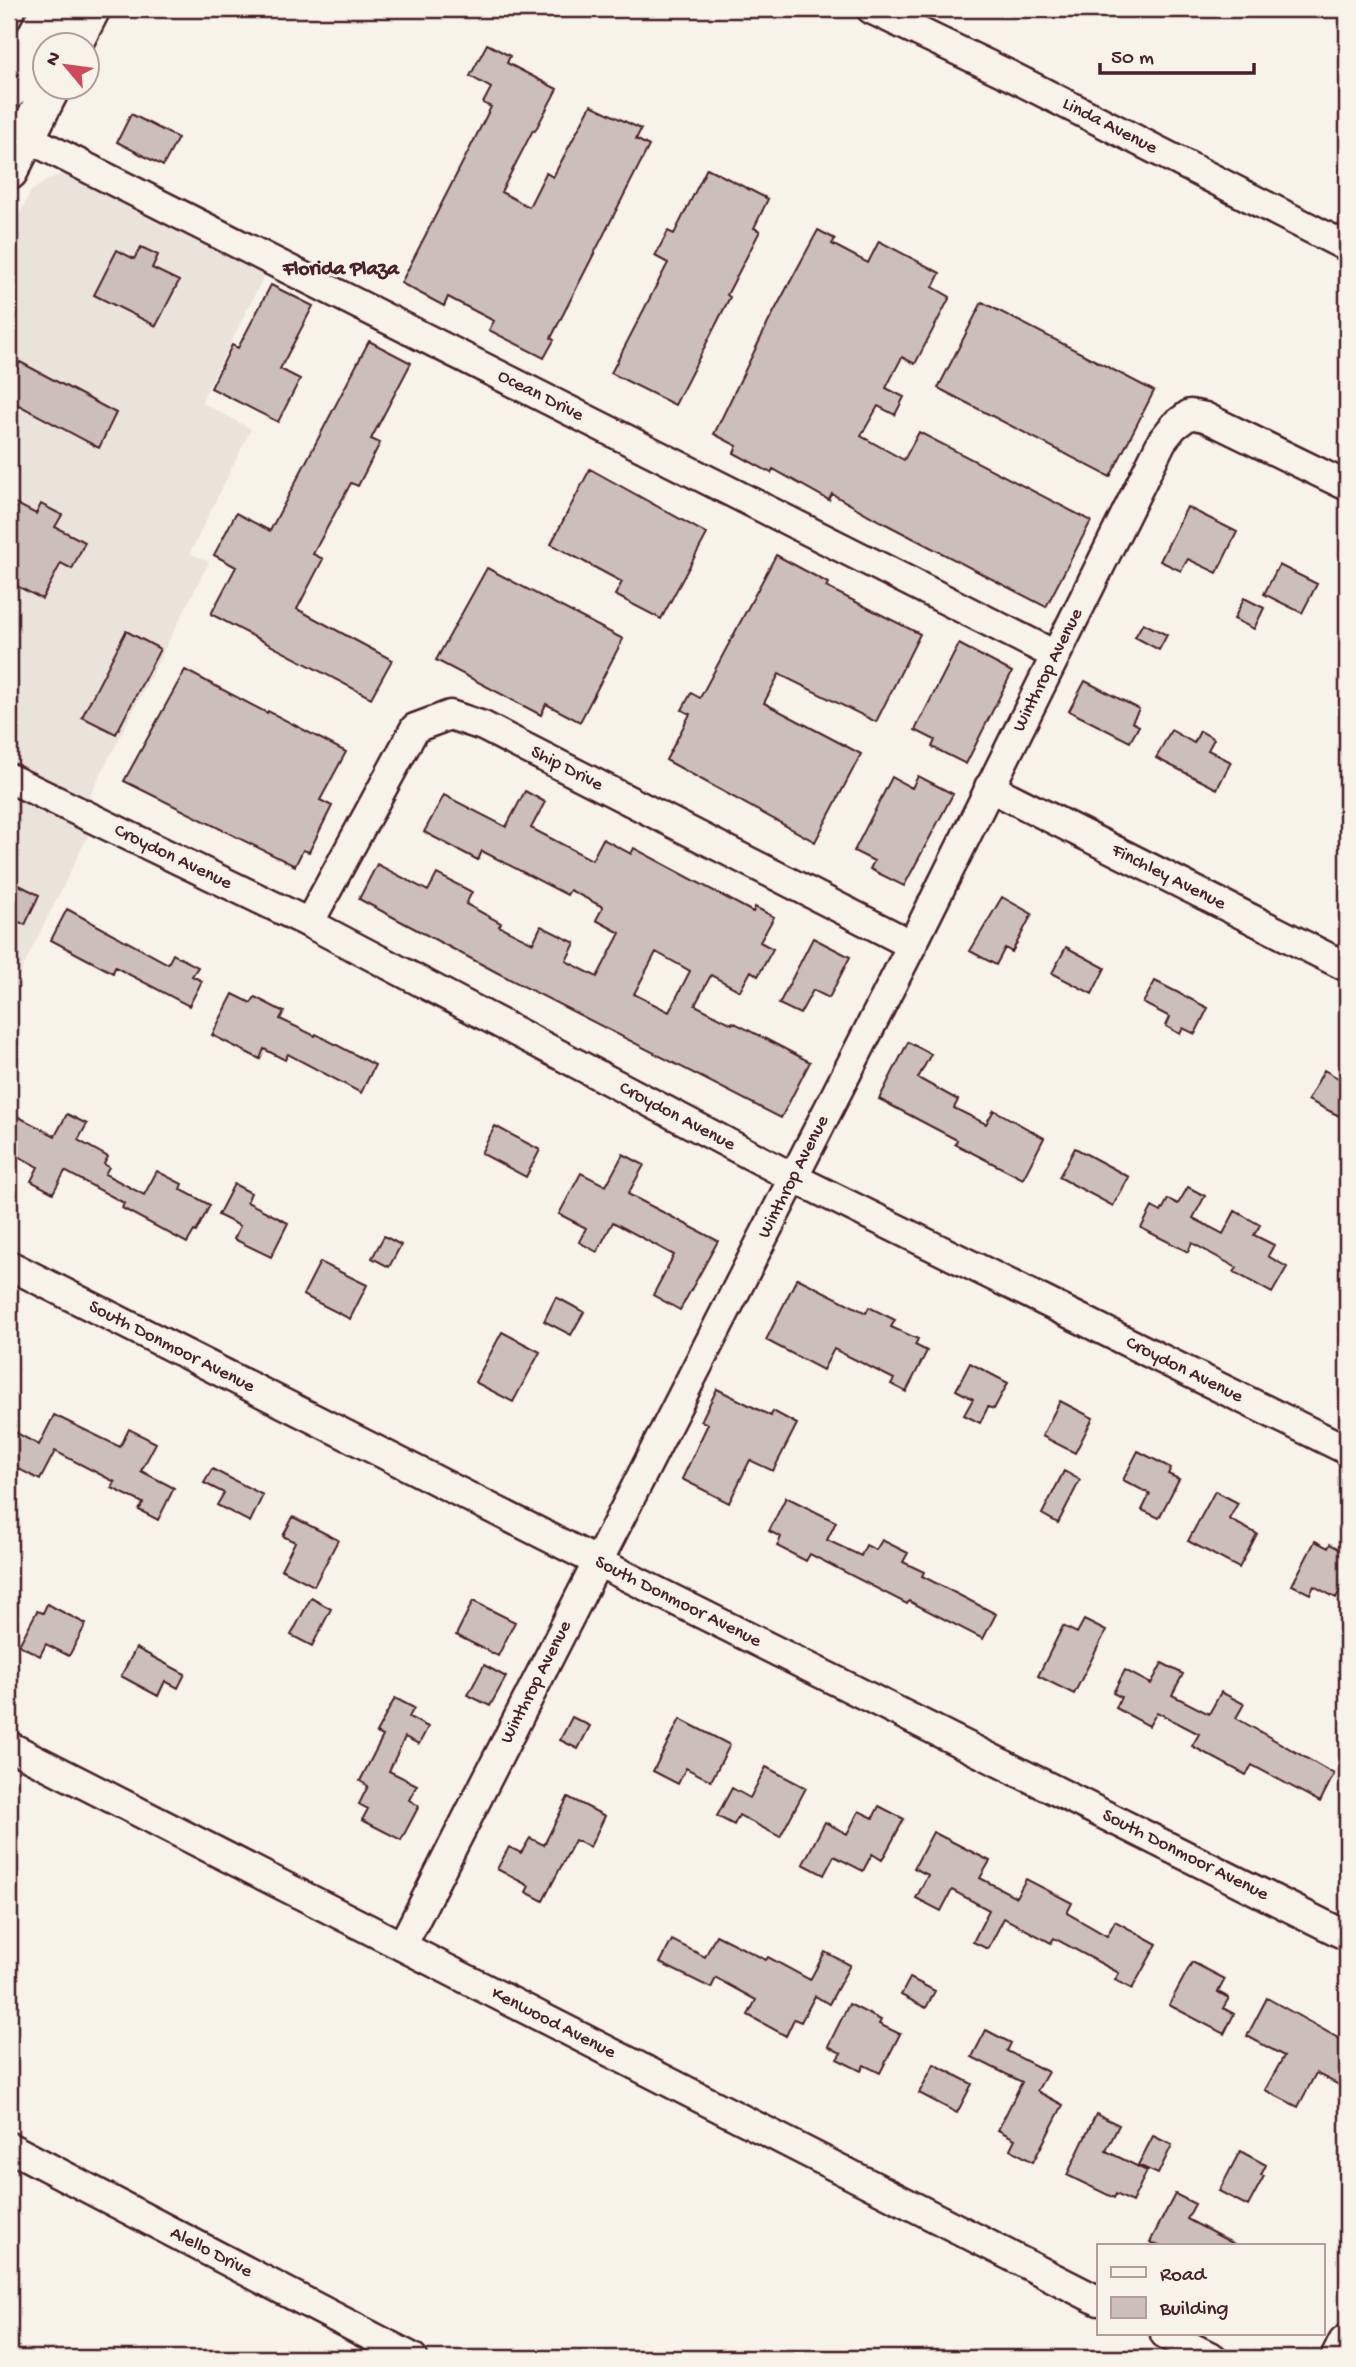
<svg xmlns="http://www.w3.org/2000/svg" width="1356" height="2367" font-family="'Gochi Hand',sans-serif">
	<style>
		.built { fill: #eae3da }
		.building { fill: #ccbfb9; stroke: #4a1f2b; stroke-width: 2; fill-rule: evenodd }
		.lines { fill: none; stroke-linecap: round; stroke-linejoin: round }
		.minor-casing { stroke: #4a1f2b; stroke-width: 33 }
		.major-casing { stroke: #4a1f2b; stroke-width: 42 }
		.minor { stroke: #f7f3e8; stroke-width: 28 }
		.major { stroke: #f7f3e8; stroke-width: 37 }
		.labels { text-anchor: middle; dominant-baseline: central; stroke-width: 6; stroke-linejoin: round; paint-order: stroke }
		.street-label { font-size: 19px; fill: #4a1f2b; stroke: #f7f3e8 }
		.neighbourhood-label { font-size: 21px; font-weight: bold; fill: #4a1f2b; stroke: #f7f3e8 }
	</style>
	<rect width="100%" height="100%" fill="#f7f3e8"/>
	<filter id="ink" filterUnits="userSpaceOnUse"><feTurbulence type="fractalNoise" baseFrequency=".0143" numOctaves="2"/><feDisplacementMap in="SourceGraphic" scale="14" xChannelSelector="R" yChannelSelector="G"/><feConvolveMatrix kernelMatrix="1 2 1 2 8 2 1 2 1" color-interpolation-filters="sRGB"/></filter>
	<g filter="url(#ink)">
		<!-- built -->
		<path class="built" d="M77,173l191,95 -67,134 50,27 -61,124 19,9 -124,243 -76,-39v-530l22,-45 23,-15z
			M9,791l80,43 -80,161z"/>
		<!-- building -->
		<path class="building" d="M487,44l23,12 -3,7 50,26 -22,42 -2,-1 -32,62 28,15 17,-34 7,4 38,-72 50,24 -5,10 13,7 -98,192 3,2 -10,18 -55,-28 5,-9 -46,-24 -4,9 -43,-23 90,-176 -8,-4 8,-15 -21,-12z
			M131,114l47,24 -15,28 -46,-24z
			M707,168l61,31 -14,29 6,3 -33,64 3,2 -55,108 -64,-32 57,-110 -13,-7 13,-25 6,3z
			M818,230l17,9 -3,5 36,19 11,-22 61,32 -7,14 17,10 -35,67 -13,-7 -16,31 18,9 -9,18 -17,-9 -17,30 43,24 15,-28 172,89 -45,86 -172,-89 -42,-24 -3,6 -56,-31 -2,4 -37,-20 3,-7 -23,-12 55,-113z
			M141,247l17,8 -6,13 27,13 -23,45 -62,-31 23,-45 17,9z
			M271,285l42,21 -33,63 20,10 -22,43 -67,-34 21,-43 6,3z
			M982,302l172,89 -44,86 -172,-89z
			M369,341l42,22 -40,76 9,4 -22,43 -7,-3 -38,71 10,5 -26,50 95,51 -21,38 -160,-84 25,-47 -22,-12 22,-42 34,18z
			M20,362l96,51 -17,35 -90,-48v-16z
			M590,469l117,65 -46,85 -46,-24 7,-13 -71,-38z
			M9,500l27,14 5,-10 21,11 -7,12 30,15 -13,27 -11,-6 -19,36 -33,-17z
			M1187,507l50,25 -20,41 -29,-14 -7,12 -21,-10z
			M776,555l52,28 -2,4 94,47 -44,88 -97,-48 -15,29 97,51 -46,88 -149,-82 24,-46 -8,-4 9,-17 9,5z
			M1279,565l38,19 -15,29 -38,-19z
			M487,568l136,71 -43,83 -34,-18 -5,11 -105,-55z
			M1244,598l20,10 -10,21 -20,-10z
			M1143,623l24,12 -8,15 -24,-13z
			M126,631l34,18 -44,85 -34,-17z
			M959,644l53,28 -46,92 -34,-17 3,-7 -20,-10z
			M185,670l82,43 1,-2 78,41 -26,48 12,6 -23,46 -6,-2 -8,16 -171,-85z
			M1085,681l54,28 -7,13 7,4 -9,16 -61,-31z
			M1171,730l23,13 6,-12 14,8 -6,11 23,12 -14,27 -61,-31z
			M918,776l35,18 -49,92 -34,-17 4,-8 -20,-10 38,-74 20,11z
			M525,791l20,11 -14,26 61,32 11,-21 28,15 3,-6 119,64 2,-5 19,10 -14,25 13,7 -15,27 -7,-5 -11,20 -29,-16 -16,30 37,19 1,-2 77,40 -29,56 -283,-145 -139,-74 18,-35 51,27 9,-17 35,18 -6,12 35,19 -2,3 34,17 8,-17 34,17 -9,18 31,16 23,-44 -24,-13 7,-13 -33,-17 -3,5 -85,-44 -4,9 -54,-28 20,-37 62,32zM656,952l34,19 -21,41 -35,-18z
			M9,880l30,15 -14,30 -16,-8z
			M1002,897l30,17 -20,38 -7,-4 -9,17 -26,-14z
			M67,909l101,55 5,-10 25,13 -6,9 10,5 -13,25 -74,-39 -2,6 -62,-33z
			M813,938l37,19 -21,41 -16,-8 -13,24 -21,-10z
			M1066,947l39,21 -13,26 -40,-21z
			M1155,981l53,27 -13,26 -12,-6 -3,6 -14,-8 4,-9 -27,-14z
			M233,994l18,9 4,-6 29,15 -4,7 35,17 1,-2 59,31 -14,28 -73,-39 -3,6 -21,-11 -4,10 -48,-24z
			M908,1042l23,12 -13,24 40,22 -4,8 32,16 8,-14 50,28 -21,41 -68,-35 2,-4 -78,-41z
			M1324,1070l23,13v37l-39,-20z
			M9,1112l46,24 12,-22 20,10 -9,16 30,17 -4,7 5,3 -4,7 39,21 13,-24 25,13 -2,5 30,16 -14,27 -2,-1 -7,12 -65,-35 2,-5 -59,-32 -12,22 -22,-12 7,-14 -29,-16z
			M495,1126l45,24 -14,27 -45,-24z
			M1075,1148l54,29 -16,29 -54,-29z
			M623,1154l21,11 -16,29 90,47 -38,69 -27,-15 21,-40 -61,-33 -16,30 -18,-10 7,-14 -27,-14 22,-41 25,13z
			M234,1184l17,9 -4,9 41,21 -17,34 -37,-18 6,-13 -22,-11z
			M1188,1187l17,9 -12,22 30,16 12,-23 25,14 -6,10 20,10 -6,11 19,11 -15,26 -38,-21 3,-4 -45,-25 -4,9 -47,-24 11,-21 9,5 7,-13 10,5z
			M384,1236l17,9 -12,22 -17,-9z
			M320,1262l47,23 -17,34 -47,-24z
			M797,1278l69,35 3,-6 26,13 -4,7 27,12 -3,6 12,6 -21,41 -15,-8 3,-5 -60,-30 -11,21 -57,-30z
			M556,1297l28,15 -13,23 -27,-14z
			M502,1332l38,20 -27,50 -38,-20z
			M970,1363l38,20 -14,26 -6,-2 -8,16 -16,-8 9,-16 -17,-9z
			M717,1389l54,27 2,-5 24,13 -24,47 -23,-11 -21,43 -47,-24 26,-55 -7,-3z
			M1060,1401l33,17 -18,35 -33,-17z
			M54,1415l66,32 9,-18 27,14 -15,28 33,17 -16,32 -19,-10 4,-7 -31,-15 3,-6 -60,-31 -15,29 -31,-16v-35l30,16z
			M1138,1451l33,17 -3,6 11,5 -20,39 -17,-8 8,-16 -27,-14z
			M212,1469l51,26 -13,27 -33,-17 7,-12 -20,-10z
			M1064,1471l16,9 -22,43 -16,-9z
			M1215,1491l23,12 -9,16 28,15 -18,34 -51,-27z
			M786,1497l50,25 -9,18 34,16 5,-11 10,5 6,-10 26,13 -5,9 21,10 -2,4 74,38 -13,25 -74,-38 -2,3 -97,-50 -4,7 -29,-15 4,-9 -12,-6z
			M293,1517l45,23 -24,46 -33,-17 14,-27 -12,-6z
			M1315,1541l13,7 2,-4 17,9v24l-11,21 -22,-12 -4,8 -18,-9z
			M311,1598l20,11 -19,37 -21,-11z
			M473,1601l42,21 -17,34 -42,-21z
			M47,1604l39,20 -17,32 -23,-12 -6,12 -21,-11 18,-34 6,2z
			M1084,1620l22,11 -32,63 -36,-18 25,-50 14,7z
			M136,1648l49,26 -7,14 -13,-7 -7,15 -37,-20z
			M1162,1663l21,11 -11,21 37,19 12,-22 23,12 -8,14 98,56 -14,28 -68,-37 -6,10 -54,-29 7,-12 -42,-22 -8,14 -33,-18 5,-11 -8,-4 12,-23 26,14z
			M484,1665l22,12 -16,29 -22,-11z
			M395,1698l19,10 -5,9 19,10 -9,17 -14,-7 -16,34 28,14 -8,15 10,6 -18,34 -39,-20 6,-11 -9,-5 9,-18 -8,-5 23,-45 -7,-3z
			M572,1717l18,9 -12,23 -18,-9z
			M680,1719l50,26 -19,36 -25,-13 -8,16 -25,-13z
			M766,1767l40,21 -26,49 -41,-22 -5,10 -17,-9 15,-28 18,10z
			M568,1797l37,19 -15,31 -15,-7 -32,61 -17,-9 3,-6 -32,-17 12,-22 12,6 9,-15 14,7z
			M879,1806l25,13 -22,41 -10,-6 -9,17 -29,-15 -10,19 -21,-11 22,-42 22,12 12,-23 14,7z
			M933,1832l57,29 -10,17 36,19 10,-18 46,24 -5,10 40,23 8,-15 42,23 -25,45 -17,-9 4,-7 -65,-35 -3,5 -47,-25 -16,31 -15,-7 16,-32 -37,-20 -11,21 -25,-13 12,-23 -14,-7z
			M716,1935l50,25 2,-3 42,23 15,-28 25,13 -21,39 -14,-8 -14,26 -7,-3 -8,17 -38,-21 8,-15 -40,-22 -5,10 -51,-25 12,-23 33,17z
			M1192,1962l33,17 -7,13 11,6 -6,10 11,6 -10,20 -55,-29z
			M910,1978l25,13 -9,17 -25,-13z
			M1267,1998l80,45v28l-8,14 -23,-12 -18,34 -33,-17 19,-34 -37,-20z
			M849,2004l32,16 -2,4 21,10 -20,39 -16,-8 -3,6 -24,-12 4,-6 -13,-7z
			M986,2030l25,13 -4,8 41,21 -11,19 26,14 -30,57 -23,-13 5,-10 -17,-9 24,-48 -50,-25z
			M934,2064l38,20 -15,29 -38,-20z
			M1096,2114l23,11 -13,26 41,20 -15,31 -16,-8 -2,4 -47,-23z
			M1153,2136l19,9 -14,29 -20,-9z
			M1240,2151l26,14 -5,10 3,1 -16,30 -29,-15z
			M1175,2194l20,10 -8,15 51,27h-79l-9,-4z"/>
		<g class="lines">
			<!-- minor casing -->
			<g class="minor-casing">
				<g id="minor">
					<path id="s1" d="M871,9l138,66 338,172"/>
					<path id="s2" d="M26,137l1029,518"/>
					<path id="s3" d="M9,778l300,145 485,255 553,272"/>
					<path id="s4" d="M989,787l358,180"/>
					<path id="s5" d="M309,923l106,-195 35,-13 33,11 429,219"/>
					<path id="s6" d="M9,1265l589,297 749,374"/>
					<path id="s7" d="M9,1746l1090,555"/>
					<path id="s8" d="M402,1946l510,-1001 250,-504 12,-15 16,-12 15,3 142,69"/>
					<path id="s9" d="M9,2147l404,211"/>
					<path d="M1165,2334l48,24"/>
				</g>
			</g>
			<!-- major casing -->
			<g class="major-casing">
				<path id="major" d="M72,46l19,-37
					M9,90l41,-81
					M9,171l42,-83
					M1340,2358l7,-14"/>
			</g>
			<!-- minor -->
			<use href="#minor" class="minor"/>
			<!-- major -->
			<use href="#major" class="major"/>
		</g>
	</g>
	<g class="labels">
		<!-- street labels -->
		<g class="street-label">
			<text stroke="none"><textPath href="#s1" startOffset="266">Linda Avenue</textPath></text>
			<text stroke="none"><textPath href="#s2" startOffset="576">Ocean Drive</textPath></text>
			<text stroke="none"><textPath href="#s8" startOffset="1430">Winthrop Avenue</textPath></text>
			<text stroke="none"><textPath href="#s5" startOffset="388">Ship Drive</textPath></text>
			<text stroke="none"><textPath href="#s3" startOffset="182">Croydon Avenue</textPath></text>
			<text stroke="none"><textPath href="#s4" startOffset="201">Finchley Avenue</textPath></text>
			<text stroke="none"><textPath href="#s3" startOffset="749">Croydon Avenue</textPath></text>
			<text stroke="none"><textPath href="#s8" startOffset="863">Winthrop Avenue</textPath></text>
			<text stroke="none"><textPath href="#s6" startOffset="182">South Donmoor Avenue</textPath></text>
			<text stroke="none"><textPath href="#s3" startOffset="1316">Croydon Avenue</textPath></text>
			<text stroke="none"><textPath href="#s6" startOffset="749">South Donmoor Avenue</textPath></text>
			<text stroke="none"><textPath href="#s8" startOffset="296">Winthrop Avenue</textPath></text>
			<text stroke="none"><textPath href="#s6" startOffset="1316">South Donmoor Avenue</textPath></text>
			<text stroke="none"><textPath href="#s7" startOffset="611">Kenwood Avenue</textPath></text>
			<text stroke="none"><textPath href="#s9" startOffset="228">Alello Drive</textPath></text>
		</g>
		<!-- neighbourhood labels -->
		<g class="neighbourhood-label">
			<text x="341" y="270">Florida Plaza</text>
		</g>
	</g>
	<!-- margin -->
	<rect width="1356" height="2367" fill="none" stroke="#f7f3e8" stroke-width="35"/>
	<rect x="18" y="18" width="1321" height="2332" fill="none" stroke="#4a1f2b" stroke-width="2.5" filter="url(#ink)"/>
	<!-- legend -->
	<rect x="1097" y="2244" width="228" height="91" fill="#f7f3e8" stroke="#b29e9c" stroke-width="2"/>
	<rect x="1111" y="2267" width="35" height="10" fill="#f7f3e8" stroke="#b29e9c" stroke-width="2"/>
	<text x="1160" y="2280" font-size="21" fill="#4a1f2b">Road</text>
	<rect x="1111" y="2297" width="35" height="21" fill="#ccbfb9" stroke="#b29e9c" stroke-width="2"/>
	<text x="1160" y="2314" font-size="21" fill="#4a1f2b">Building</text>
	<!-- north arrow -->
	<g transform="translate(66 66) rotate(299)"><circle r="33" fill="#f7f3e8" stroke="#b29e9c" stroke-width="2"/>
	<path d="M0-5L12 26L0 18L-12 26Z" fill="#d1495b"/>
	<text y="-10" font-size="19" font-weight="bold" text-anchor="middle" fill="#4a1f2b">N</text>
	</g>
	<!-- scale -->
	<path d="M1100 63v10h154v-10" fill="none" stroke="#4a1f2b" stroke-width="3.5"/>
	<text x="1111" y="63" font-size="21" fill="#4a1f2b" stroke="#f7f3e8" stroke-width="5" paint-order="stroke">50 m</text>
</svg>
